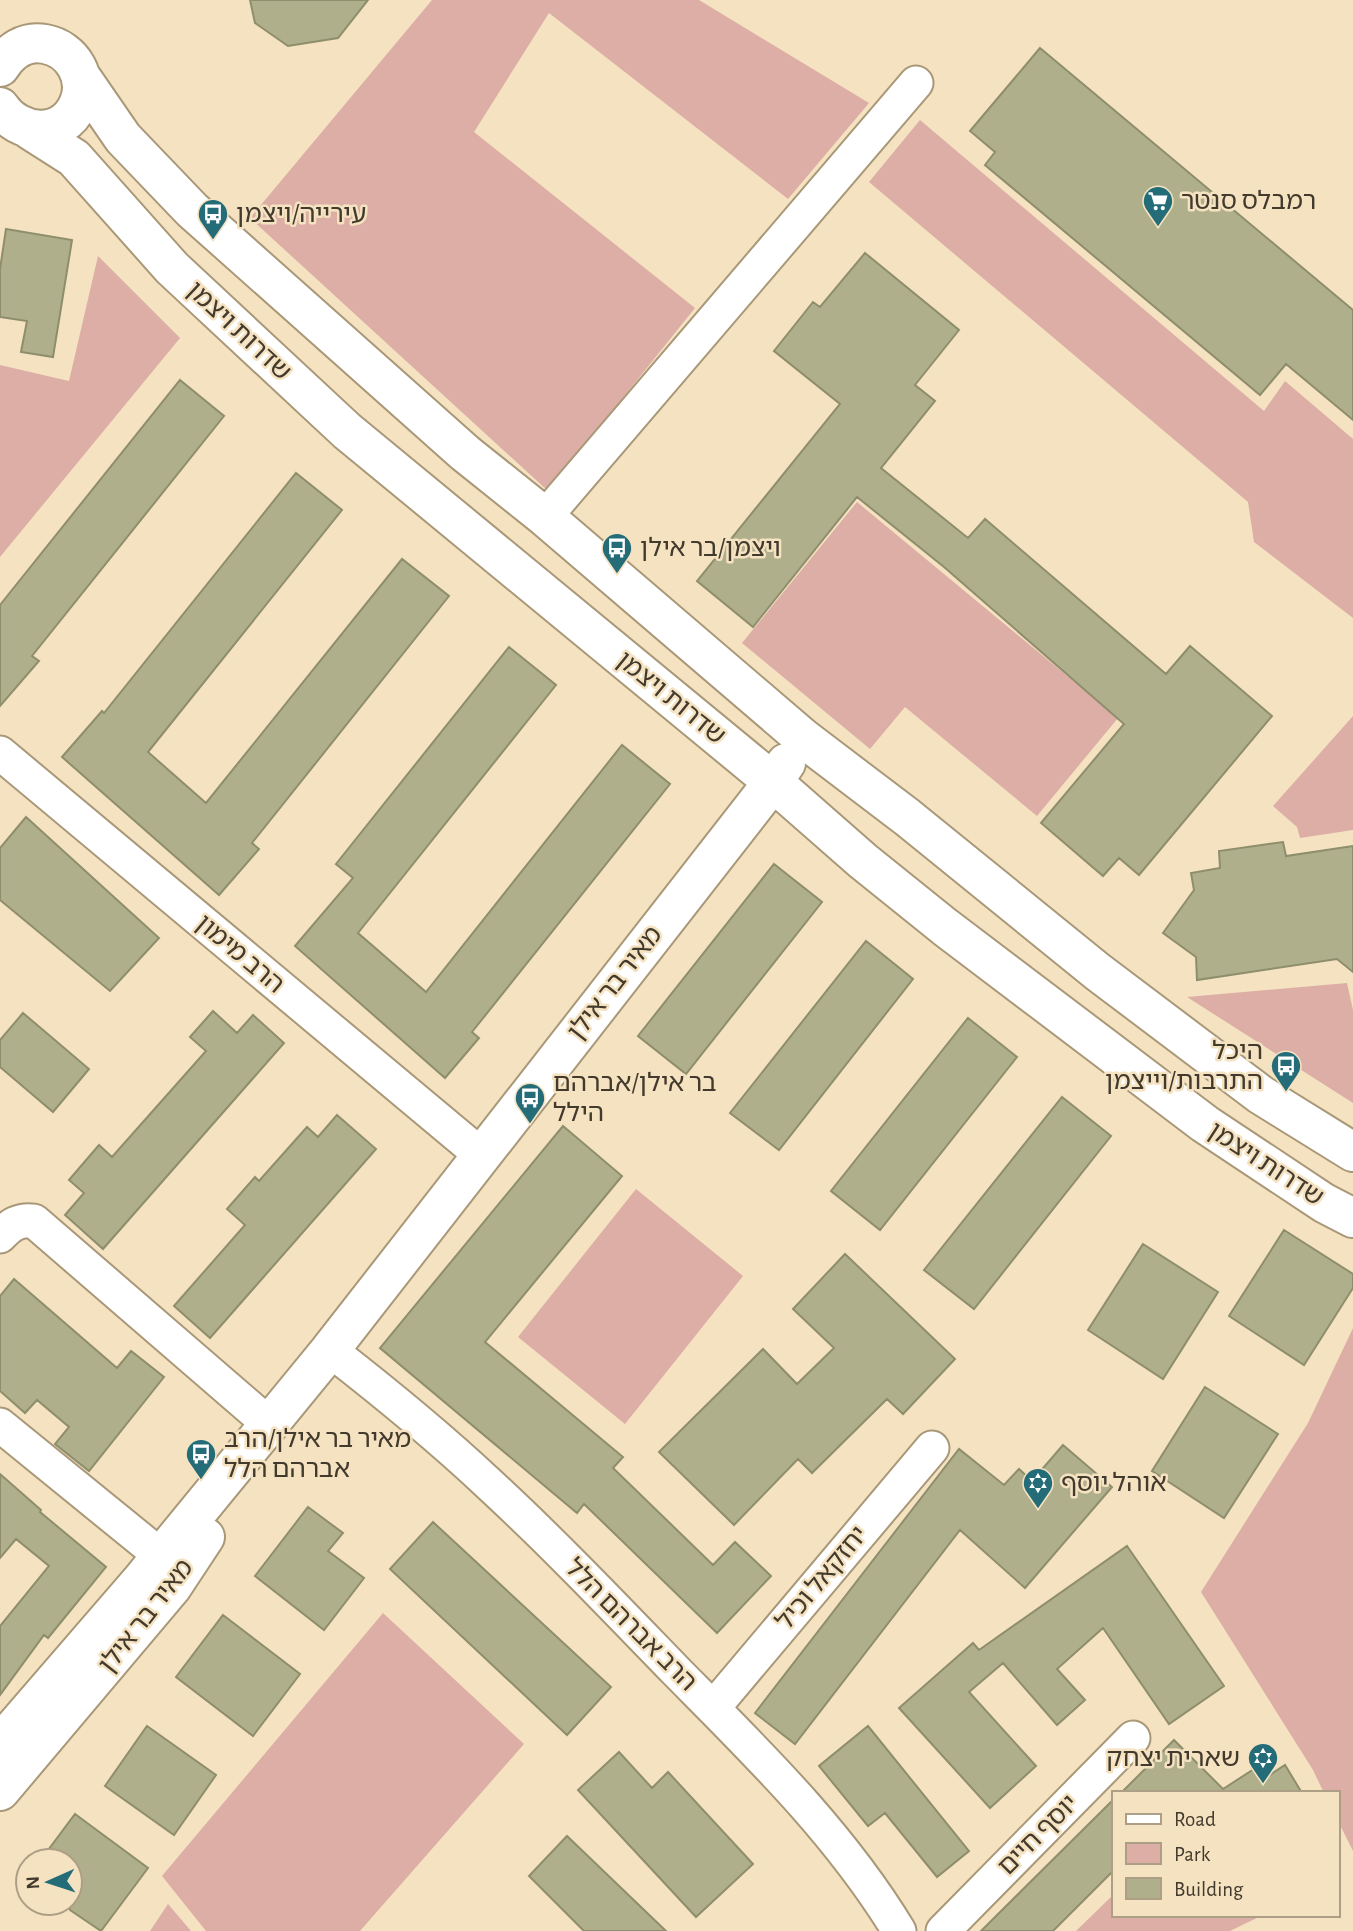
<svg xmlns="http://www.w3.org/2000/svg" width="1353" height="1931" font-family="'Alegreya Sans','Noto Sans Hebrew',sans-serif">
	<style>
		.green { fill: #dcaea6 }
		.building { fill: #b0af8c; stroke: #8e8e6c; stroke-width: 2 }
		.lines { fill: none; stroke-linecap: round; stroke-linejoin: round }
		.street-casing { stroke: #a99878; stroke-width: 37 }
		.secondary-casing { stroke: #a99878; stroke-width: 42 }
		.street { stroke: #fff; stroke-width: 33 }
		.secondary { stroke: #fff; stroke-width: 38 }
		.labels { text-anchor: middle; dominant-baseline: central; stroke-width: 5; stroke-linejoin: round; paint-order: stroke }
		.poi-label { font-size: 26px; fill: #423a2d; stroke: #f5e2c1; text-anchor: start }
		.street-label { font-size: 26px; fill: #423a2d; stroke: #f5e2c1 }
	</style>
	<rect width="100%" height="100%" fill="#f5e2c1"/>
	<!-- green -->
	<path class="green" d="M432,0h267l170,103 -81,96 -239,-186 -75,119 221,176 -147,183 -298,-273z
		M920,120l344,291 21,-30 68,58v179l-99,-76 -6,-40 -379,-320z
		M98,256l82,82 -180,219v-192l69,16z
		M857,502l261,216 -81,98 -132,-109 -35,42 -128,-106z
		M1353,716v114l-53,8 -3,-11 -24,-21z
		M1347,983l6,27v93l-166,-106z
		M636,1189l107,87 -118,148 -107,-87z
		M1353,1328v523l-16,-32v-26h-13l-11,-23 -112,-178 107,-169z
		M383,1613l141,131 -164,187h-154l-44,-55z
		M1113,1895v20h150l-33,16h-154z
		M168,1904l23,27h-41z"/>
	<!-- building -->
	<path class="building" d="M250,0h118l-30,38 -50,8 -33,-23z
		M1040,48l313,262v110l-67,-56 -26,31 -275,-230 10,-13 -25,-21z
		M6,229l66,11 -19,117 -32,-5 6,-31 -27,-4v-48z
		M865,253l94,77 -44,55 20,16 -54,67 87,70 17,-19 181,155 24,-28 82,70 -133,159 -20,-17 -16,18 -62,-53 83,-99 -180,-157 -87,-70 -104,130 -56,-46 143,-177 -66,-53 39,-49 7,5z
		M180,380l44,36 -192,240 7,5 -39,45v-101z
		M296,473l46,37 -194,242 58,51 196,-244 47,37 -197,247 7,6 -40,46 -157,-138 40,-46 2,2z
		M509,647l47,38 -198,248 68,59 196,-247 48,39 -198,248 7,6 -34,40 -150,-132 58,-68 -17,-14z
		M26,817l133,121 -49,53 -110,-91v-52z
		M1283,842l3,14 67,-10v126l-16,-13 -140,21 -1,-23 -33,-24 31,-43 -3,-17 29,-5 -1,-17z
		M774,864l48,38 -136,172 -48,-38z
		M866,941l47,38 -134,171 -49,-37z
		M213,1011l24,22 16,-18 31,28 -181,206 -38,-34 19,-22 -15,-13 30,-35 13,12 94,-106 -16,-14z
		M23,1013l66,56 -36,43 -53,-45v-27z
		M968,1018l49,39 -137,173 -49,-39z
		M1062,1097l49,39 -137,173 -50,-39z
		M337,1115l39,34 -166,189 -36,-32 71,-81 -18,-16 28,-32 4,4 48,-54 11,10z
		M563,1126l59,50 -137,166 138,115 -10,11 100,97 22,-23 36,34 -54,57 -133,-129 -7,9 -197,-165z
		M1284,1230l69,44v14l-49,77 -75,-49z
		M1143,1244l75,48 -55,87 -75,-49z
		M845,1254l110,105 -52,55 -16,-15 -75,74 -14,-14 -64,66 -75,-73 104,-103 34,35 37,-36 -41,-39z
		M14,1279l103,89 14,-17 33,26 -75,94 -34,-27 14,-17 -32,-27 -12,13 -25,-22v-95z
		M1205,1387l73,47 -54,84 -72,-47z
		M1063,1445l49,42 -87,101 -65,-58 -165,214 -40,-31 204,-264 45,36 15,-16 13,12z
		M0,1474l41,36 -1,2 66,55 -58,71 -4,-3 -44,60v-69l49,-60 -33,-27 -16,19z
		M308,1507l35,26 -15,18 36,27 -40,52 -69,-54z
		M433,1522l178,165 -44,48 -177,-166z
		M1127,1546l97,140 -55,38 -66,-96 -46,41 28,31 -28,25 -54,-62 -34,29 67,74 -46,42 -91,-100 74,-65 6,7z
		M223,1615l77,59 -47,62 -77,-59z
		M147,1726l69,49 -42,60 -69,-49z
		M868,1726l101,125 -32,26 -52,-64 -17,13 -49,-60z
		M1174,1740l49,49 34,-22 8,11 20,-13 17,28h-181z
		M619,1752l33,36 16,-16 85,92 -57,53 -118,-127z
		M1113,1800v71l-60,60h-72z
		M75,1814l73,54 -47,63 -31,-21v-49h-30z
		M567,1836l99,95h-82l-55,-55z"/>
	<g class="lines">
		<!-- street casing -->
		<g class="street-casing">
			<path id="street" d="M545,517l371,-434
				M0,753l481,402
				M0,1236c10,-11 19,-17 34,-15l236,204
				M330,1350c54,42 108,86 158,133 65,60 126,124 187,187 81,82 164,162 224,261
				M0,1425l161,131
				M713,1708l219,-260
				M943,1931l190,-193"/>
		</g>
		<!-- secondary casing -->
		<g class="secondary-casing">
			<path id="secondary" d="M0,67c10,-16 25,-27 45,-23 28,5 45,35 33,61 -16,35 -60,30 -78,2
				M81,77l42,61 69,72 273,243 80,64 258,221 104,79 191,155 163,123 92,57
				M30,130l44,28 98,110 175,163 426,351 90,79 82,66 260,197 119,79 29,15
				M0,1744l140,-162 190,-232 443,-568 13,-19
				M0,1791l172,-204 33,-50"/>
		</g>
		<!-- street -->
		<use href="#street" class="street"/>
		<!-- secondary -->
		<use href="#secondary" class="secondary"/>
	</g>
	<!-- icons -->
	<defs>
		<g id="supermarket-pin" transform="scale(1.575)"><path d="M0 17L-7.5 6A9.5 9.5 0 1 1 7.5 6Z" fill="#246d78" stroke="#f5e2c1"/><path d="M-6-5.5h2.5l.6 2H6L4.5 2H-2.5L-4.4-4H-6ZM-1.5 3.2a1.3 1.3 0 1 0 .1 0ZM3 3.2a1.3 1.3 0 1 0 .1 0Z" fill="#fff"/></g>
		<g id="bus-pin" transform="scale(1.575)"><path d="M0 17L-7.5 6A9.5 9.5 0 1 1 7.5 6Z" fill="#246d78" stroke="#f5e2c1"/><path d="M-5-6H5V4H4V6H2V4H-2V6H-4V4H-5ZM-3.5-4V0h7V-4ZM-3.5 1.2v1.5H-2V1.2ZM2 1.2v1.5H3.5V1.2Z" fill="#fff"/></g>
		<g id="synagogue-pin" transform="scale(1.575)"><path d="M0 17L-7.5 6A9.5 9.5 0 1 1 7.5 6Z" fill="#246d78" stroke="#f5e2c1"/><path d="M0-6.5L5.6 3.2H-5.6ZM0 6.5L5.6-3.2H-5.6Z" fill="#fff"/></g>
	</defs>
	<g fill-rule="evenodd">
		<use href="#supermarket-pin" x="1158" y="201"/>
		<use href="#bus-pin" x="213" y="214"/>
		<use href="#bus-pin" x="617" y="548"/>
		<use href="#bus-pin" x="1286" y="1066"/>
		<use href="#bus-pin" x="530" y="1098"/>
		<use href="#bus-pin" x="201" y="1454"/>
		<use href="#synagogue-pin" x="1038" y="1483"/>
		<use href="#synagogue-pin" x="1263" y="1758"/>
	</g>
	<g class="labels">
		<!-- poi labels -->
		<g class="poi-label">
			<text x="1181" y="201">רמבלס סנטר</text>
			<text x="236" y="214">עירייה/ויצמן</text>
			<text x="640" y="548">ויצמן/בר אילן</text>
			<text x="1263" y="1051" text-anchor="end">היכל<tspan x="1263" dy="30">התרבות/וייצמן</tspan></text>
			<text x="553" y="1083">בר אילן/אברהם<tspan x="553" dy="30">הילל</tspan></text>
			<text x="224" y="1439">מאיר בר אילן/הרב<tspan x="224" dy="30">אברהם הלל</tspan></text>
			<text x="1061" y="1483">אוהל יוסף</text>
			<text x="1240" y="1758" text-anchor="end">שארית יצחק</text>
		</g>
		<!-- street labels -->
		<g class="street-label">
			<text transform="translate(239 331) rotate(43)">שדרות ויצמן</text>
			<text transform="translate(671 698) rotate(39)">שדרות ויצמן</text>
			<text transform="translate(240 954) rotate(40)">הרב מימון</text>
			<text transform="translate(615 983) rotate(-52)">מאיר בר אילן</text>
			<text transform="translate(1266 1164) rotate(33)">שדרות ויצמן</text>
			<text transform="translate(822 1578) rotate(-50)">יחזקאל וכיל</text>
			<text transform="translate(146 1616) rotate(-52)">מאיר בר אילן</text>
			<text transform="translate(631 1625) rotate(45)">הרב אברהם הלל</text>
			<text transform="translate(1038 1835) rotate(-45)">יוסף חיים</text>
		</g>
	</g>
	<!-- legend -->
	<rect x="1112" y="1791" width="228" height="126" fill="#f5e2c1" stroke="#ad9f86" stroke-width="2"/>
	<rect x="1126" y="1814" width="35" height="10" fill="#ffffff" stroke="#ad9f86" stroke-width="2"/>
	<text x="1174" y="1826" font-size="21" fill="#423a2d">Road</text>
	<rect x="1126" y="1843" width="35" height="21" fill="#dcaea6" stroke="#ad9f86" stroke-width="2"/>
	<text x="1174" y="1861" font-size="21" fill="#423a2d">Park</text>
	<rect x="1126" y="1878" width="35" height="21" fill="#b0af8c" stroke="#ad9f86" stroke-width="2"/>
	<text x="1174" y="1896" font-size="21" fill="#423a2d">Building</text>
	<!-- north arrow -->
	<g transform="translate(49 1882) rotate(267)"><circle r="33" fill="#f5e2c1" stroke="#ad9f86" stroke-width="2"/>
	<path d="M0-5L12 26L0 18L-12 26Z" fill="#246d78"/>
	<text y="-10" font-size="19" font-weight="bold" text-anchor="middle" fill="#423a2d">N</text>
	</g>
</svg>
